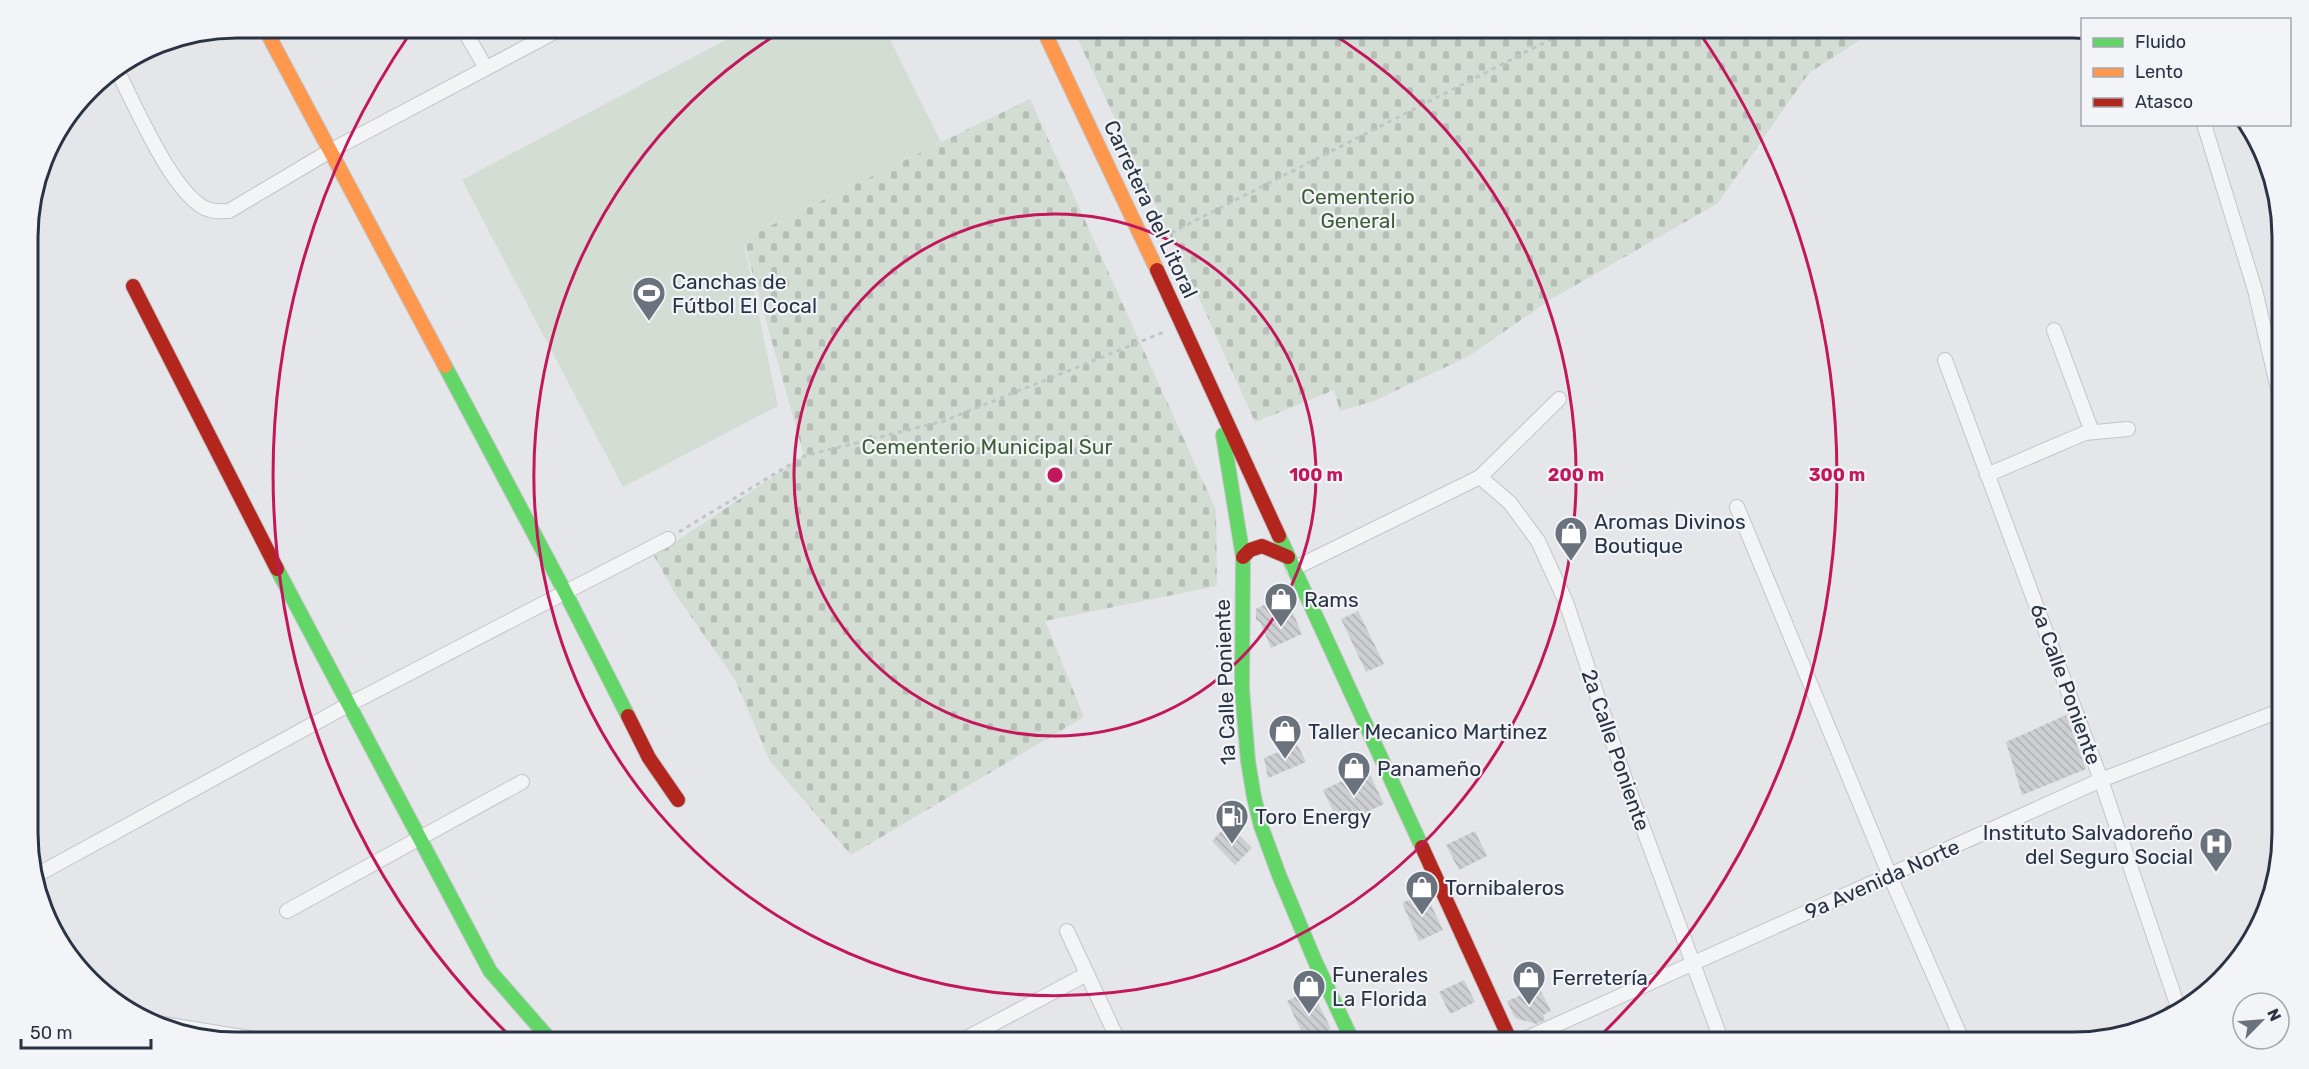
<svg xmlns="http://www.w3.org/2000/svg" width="2309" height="1069" font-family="Rubik,sans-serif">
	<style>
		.cemetery { fill: url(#cemetery-stones) }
		.park { fill: #d4ddd4 }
		.building { fill: url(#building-back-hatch) }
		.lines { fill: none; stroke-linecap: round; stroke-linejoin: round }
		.street-casing { stroke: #c2c4c7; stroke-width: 16 }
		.fast-casing { stroke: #c2c4c7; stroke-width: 16 }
		.slow-casing { stroke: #c2c4c7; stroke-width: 16 }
		.jam-casing { stroke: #c2c4c7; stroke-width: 16 }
		.path { stroke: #c3c4c9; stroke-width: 3; stroke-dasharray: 4.5 4.5; stroke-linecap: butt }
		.street { stroke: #f3f4f6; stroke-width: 14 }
		.fast { stroke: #63d668; stroke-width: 14 }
		.slow { stroke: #ff974d; stroke-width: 14 }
		.jam { stroke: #b3261e; stroke-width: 14 }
		.ring { fill: none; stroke: #c2185b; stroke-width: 3 }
		.labels { text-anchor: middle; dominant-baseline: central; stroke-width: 4.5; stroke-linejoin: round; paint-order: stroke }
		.park-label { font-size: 21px; fill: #3e5f36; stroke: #f2f4f8 }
		.street-label { font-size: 21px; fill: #293343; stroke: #f2f4f8 }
		.poi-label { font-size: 21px; fill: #293343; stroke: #f2f4f8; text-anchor: start }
		.rim { fill: none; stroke: #293343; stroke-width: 3 }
		.centre { fill: #c2185b; stroke: #f2f4f8; stroke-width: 3 }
		.ring-label { font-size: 18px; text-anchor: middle; font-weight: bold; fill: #c2185b; stroke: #f2f4f8; stroke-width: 4.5; stroke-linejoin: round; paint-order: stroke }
	</style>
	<defs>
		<pattern id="cemetery-stones" width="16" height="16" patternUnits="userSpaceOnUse" patternTransform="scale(1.5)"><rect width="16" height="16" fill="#d4ddd4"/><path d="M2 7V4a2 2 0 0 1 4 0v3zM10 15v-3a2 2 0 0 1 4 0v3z" fill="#b6beb7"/></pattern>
		<pattern id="building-back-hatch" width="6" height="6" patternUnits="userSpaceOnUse" patternTransform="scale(1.5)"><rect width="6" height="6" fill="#ccced1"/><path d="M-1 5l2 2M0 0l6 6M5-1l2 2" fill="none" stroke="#afb1b5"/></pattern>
	</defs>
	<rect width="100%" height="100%" fill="#e4e6e9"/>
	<!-- cemetery -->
	<path class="cemetery" d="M1072,27h808l-71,46 -91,130 -168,97 -81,56 -95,45 -34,10 -6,-21 -79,32 -67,-148z
		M1030,99l186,411 1,76 -172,35 39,96 -233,138 -81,-94 -35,-81 -59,-85 -22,-39 150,-100 -61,-217z"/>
	<!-- park -->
	<path class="park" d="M750,27h134l57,115 -198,97 35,167 -155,81 -161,-307z"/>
	<!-- building -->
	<path class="building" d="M1285,594l17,40 -31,14 -11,-26 -4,-2v-11z
		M1358,611l26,53 -18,8 -25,-53z
		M2066,715l20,54 -64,26 -16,-53z
		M1297,744l9,18 -38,16 -4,-20z
		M1367,769l17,35 -44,21 -17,-35z
		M1228,824l24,24 -17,17 -23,-24z
		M1475,831l12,25 -28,14 -13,-25z
		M1425,892l18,38 -24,11 -17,-38z
		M1464,980l11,22 -25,12 -11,-22z
		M1539,988l12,23 -8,4 2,5 -9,4 -21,-6 -8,-17z
		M1311,989l20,40 -25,12 -19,-40z"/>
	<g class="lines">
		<!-- street casing -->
		<g class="street-casing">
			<path id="street" d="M462,27l24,41
				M116,68c17,33 59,133 94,142 6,2 13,1 19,1l101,-60 234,-124
				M2204,124l51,166 26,112
				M2054,330l38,102
				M1945,360l156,420 78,230
				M1987,475l98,-42 43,-4
				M1480,477l30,26 28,38 28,61 59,177 97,263
				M1737,507l153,369 73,166
				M1293,569l187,-92 79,-78
				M35,876l313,-171 320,-166
				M287,911l235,-129
				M1067,931l52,111
				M151,1022l122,20
				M959,1042l128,-68
				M1518,1042l583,-262 181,-70"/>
		</g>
		<!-- fast casing -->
		<g class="fast-casing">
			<path id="fast" d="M445,366l120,226 63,124
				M1223,435l20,122 -1,132 6,72 6,36 7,29 18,49 36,86 38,81
				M1279,536l143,311
				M277,569l213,402 62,71"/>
		</g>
		<!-- slow casing -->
		<g class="slow-casing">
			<path id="slow" d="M264,27l181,339
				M1042,27l115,243"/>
		</g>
		<!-- jam casing -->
		<g class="jam-casing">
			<path id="jam" d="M1157,270l122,266
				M133,286l144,283
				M1243,557l7,-7 12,-4 26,11
				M628,716l21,42 29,42
				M1422,847l89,195
				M2170,1013l23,-10"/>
		</g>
		<!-- path -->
		<path class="path" d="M1163,237l412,-210
			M679,532l125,-76 140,-35 220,-89"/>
		<!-- street -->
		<use href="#street" class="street"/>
		<!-- fast -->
		<use href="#fast" class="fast"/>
		<!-- slow -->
		<use href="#slow" class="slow"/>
		<!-- jam -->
		<use href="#jam" class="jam"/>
	</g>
	<!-- distance rings -->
	<g class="ring">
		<circle cx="1055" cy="475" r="261"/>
		<path d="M1323 28A521 521 0 1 1 787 28"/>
		<path d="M512 1038A782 782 0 0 1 411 32M1699 32A782 782 0 0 1 1598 1038"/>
	</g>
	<!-- icons -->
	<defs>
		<g id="stadium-pin" transform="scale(1.725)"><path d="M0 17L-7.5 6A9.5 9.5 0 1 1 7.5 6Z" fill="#6a727d" stroke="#f2f4f8"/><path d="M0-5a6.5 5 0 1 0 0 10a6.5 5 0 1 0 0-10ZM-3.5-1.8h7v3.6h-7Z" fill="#fff"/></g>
		<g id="shop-pin" transform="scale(1.725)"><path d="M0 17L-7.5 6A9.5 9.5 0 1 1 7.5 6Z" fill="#6a727d" stroke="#f2f4f8"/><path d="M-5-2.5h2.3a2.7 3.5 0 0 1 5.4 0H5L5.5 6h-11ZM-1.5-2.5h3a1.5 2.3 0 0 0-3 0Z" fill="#fff"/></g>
		<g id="fuel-pin" transform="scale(1.725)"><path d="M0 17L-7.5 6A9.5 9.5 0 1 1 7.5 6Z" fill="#6a727d" stroke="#f2f4f8"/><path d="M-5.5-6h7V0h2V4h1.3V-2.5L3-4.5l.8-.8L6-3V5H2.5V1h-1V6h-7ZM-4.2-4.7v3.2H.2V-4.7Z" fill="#fff"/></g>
		<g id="hospital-pin" transform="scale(1.725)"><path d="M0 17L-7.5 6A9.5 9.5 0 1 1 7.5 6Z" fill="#6a727d" stroke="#f2f4f8"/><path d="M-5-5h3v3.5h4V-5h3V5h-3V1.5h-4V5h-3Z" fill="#fff"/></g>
	</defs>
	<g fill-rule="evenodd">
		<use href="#stadium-pin" x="649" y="293"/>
		<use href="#shop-pin" x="1571" y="533"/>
		<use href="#shop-pin" x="1281" y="599"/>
		<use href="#shop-pin" x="1285" y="731"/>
		<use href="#shop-pin" x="1354" y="768"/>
		<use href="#fuel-pin" x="1232" y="816"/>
		<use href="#hospital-pin" x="2216" y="844"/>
		<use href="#shop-pin" x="1422" y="887"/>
		<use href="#shop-pin" x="1529" y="977"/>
		<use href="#shop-pin" x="1309" y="986"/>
	</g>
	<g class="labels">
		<!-- park labels -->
		<g class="park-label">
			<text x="1358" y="196">Cementerio<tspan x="1358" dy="24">General</tspan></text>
			<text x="987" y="446">Cementerio Municipal Sur</text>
		</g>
		<!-- street labels -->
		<g class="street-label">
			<text transform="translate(1151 209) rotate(65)">Carretera del Litoral</text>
			<text transform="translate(1225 682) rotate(-92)">1a Calle Poniente</text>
			<text transform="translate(2066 684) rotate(70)">6a Calle Poniente</text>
			<text transform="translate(1616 750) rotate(71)">2a Calle Poniente</text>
			<text transform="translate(1882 879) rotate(-24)">9a Avenida Norte</text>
		</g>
		<!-- poi labels -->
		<g class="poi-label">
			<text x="672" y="281">Canchas de<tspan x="672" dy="24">Fútbol El Cocal</tspan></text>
			<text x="1594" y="521">Aromas Divinos<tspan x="1594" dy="24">Boutique</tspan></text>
			<text x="1304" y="599">Rams</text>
			<text x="1308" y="731">Taller Mecanico Martinez</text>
			<text x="1377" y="768">Panameño</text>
			<text x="1255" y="816">Toro Energy</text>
			<text x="2193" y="832" text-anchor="end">Instituto Salvadoreño<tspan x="2193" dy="24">del Seguro Social</tspan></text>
			<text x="1445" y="887">Tornibaleros</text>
			<text x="1332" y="974">Funerales<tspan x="1332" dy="24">La Florida</tspan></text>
			<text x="1552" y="977">Ferretería</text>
		</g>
	</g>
	<!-- crop -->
	<path d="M0 0H2309V1069H0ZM237 38H2073A199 199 0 0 1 2272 237V833A199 199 0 0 1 2073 1032H237A199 199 0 0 1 38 833V237A199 199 0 0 1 237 38Z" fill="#f2f4f8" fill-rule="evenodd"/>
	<path class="rim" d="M237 38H2073A199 199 0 0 1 2272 237V833A199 199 0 0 1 2073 1032H237A199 199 0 0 1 38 833V237A199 199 0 0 1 237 38Z"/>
	<circle cx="1055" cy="475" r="9" class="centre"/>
	<g class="ring-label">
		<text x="1316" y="481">100 m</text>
		<text x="1576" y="481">200 m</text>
		<text x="1837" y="481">300 m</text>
	</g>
	<!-- legend -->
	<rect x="2081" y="18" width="210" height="108" fill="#f2f4f8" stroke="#a2a7b0" stroke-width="1.5"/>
	<rect x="2093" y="38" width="30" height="9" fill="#63d668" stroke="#a2a7b0" stroke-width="1.5"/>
	<text x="2135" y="48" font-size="18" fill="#293343">Fluido</text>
	<rect x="2093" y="68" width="30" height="9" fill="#ff974d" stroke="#a2a7b0" stroke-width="1.5"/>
	<text x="2135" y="78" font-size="18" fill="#293343">Lento</text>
	<rect x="2093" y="98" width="30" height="9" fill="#b3261e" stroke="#a2a7b0" stroke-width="1.5"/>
	<text x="2135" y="108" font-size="18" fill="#293343">Atasco</text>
	<!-- north arrow -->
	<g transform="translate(2261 1021) rotate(65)"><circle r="28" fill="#f2f4f8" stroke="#a2a7b0" stroke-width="1.5"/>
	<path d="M0-4.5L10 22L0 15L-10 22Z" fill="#6a727d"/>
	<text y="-9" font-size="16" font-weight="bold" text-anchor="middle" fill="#293343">N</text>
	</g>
	<!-- scale -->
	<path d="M21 1039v9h130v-9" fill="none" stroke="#293343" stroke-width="3"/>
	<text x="30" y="1039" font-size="18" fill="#293343" stroke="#f2f4f8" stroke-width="4.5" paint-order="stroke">50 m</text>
</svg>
